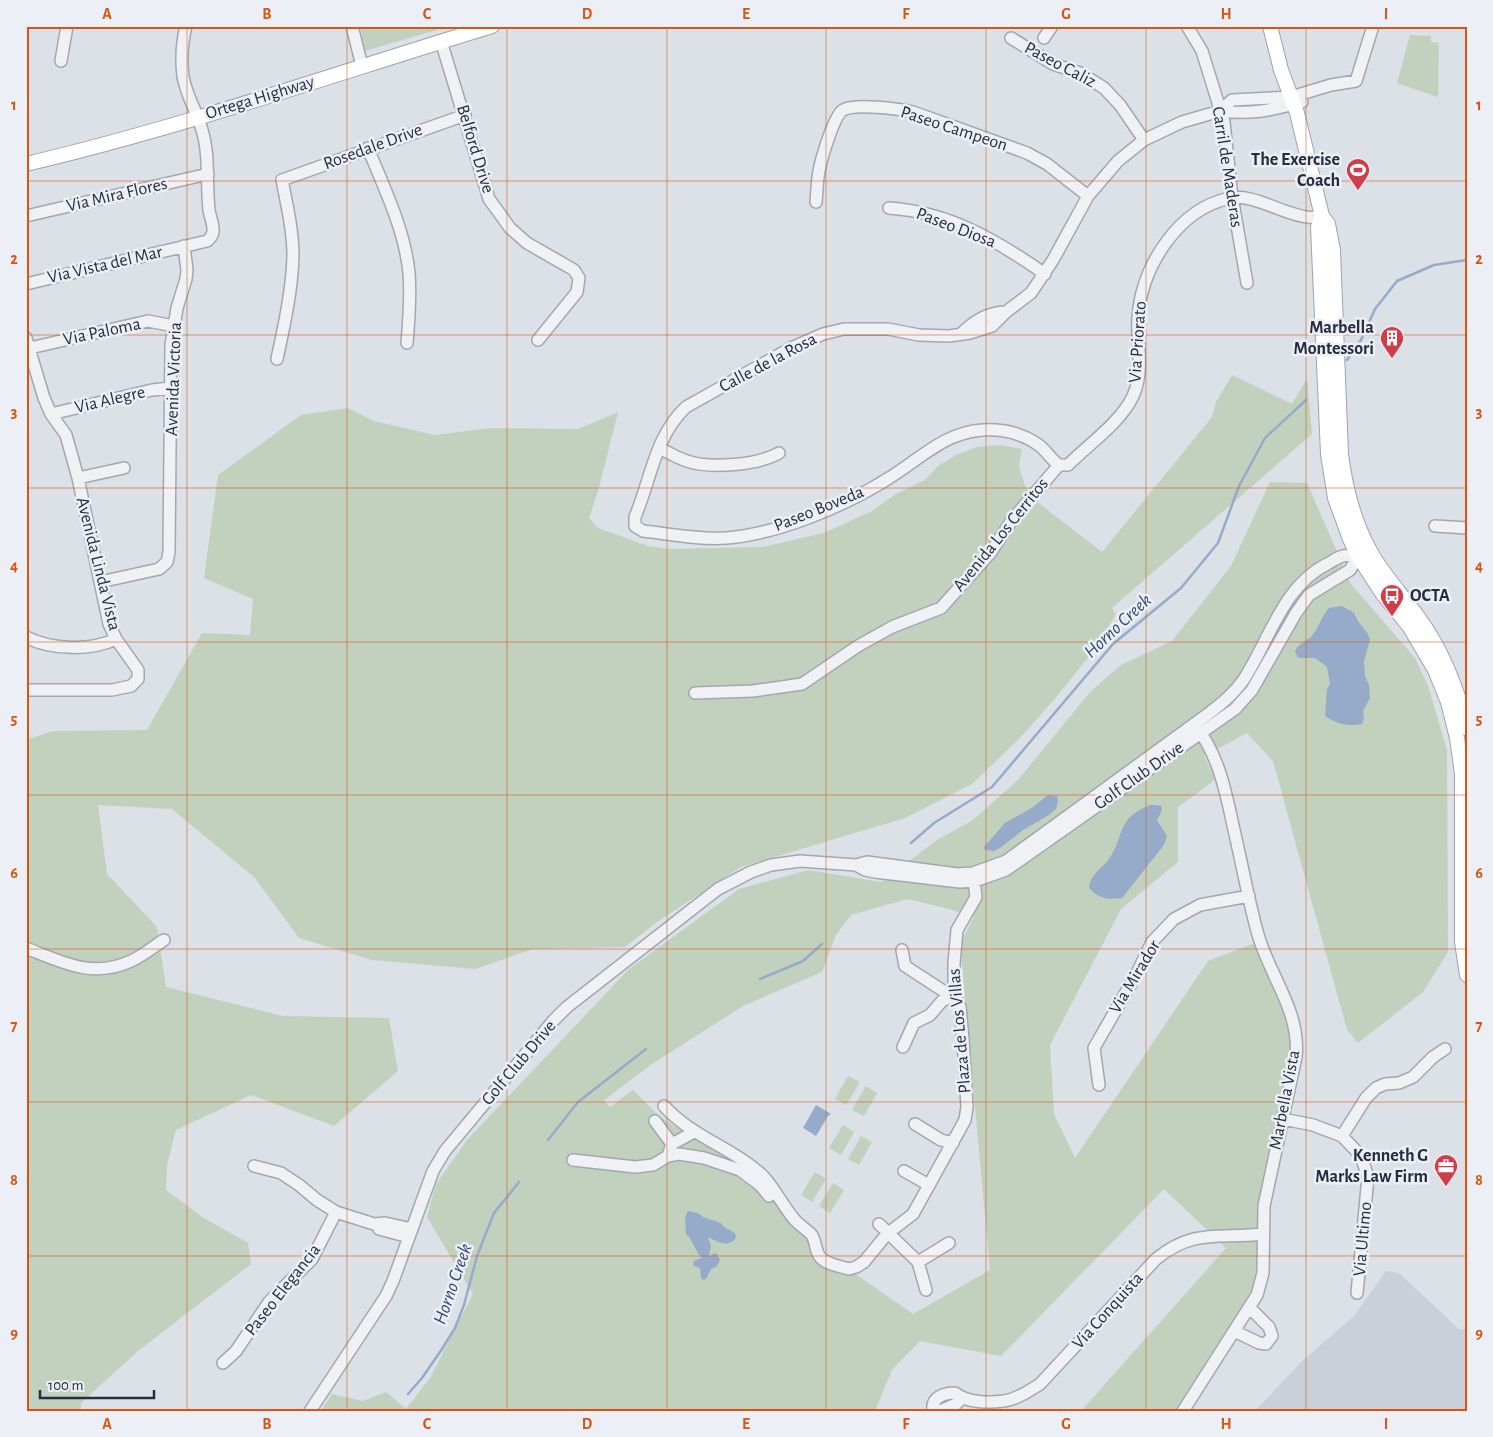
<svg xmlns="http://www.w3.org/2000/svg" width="1493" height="1437" font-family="'Alegreya Sans',sans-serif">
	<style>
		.built { fill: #cacfd9 }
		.green { fill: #c1d1bd; fill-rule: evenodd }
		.water { fill: #96abc9 }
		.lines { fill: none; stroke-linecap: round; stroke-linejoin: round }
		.stream { stroke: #96abc9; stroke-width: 2.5 }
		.minor-casing { stroke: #a2a7b1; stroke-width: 14 }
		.major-casing { stroke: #9ba3b3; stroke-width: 16 }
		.minor { stroke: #eff1f5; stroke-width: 11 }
		.major { stroke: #fff; stroke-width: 14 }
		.grid { fill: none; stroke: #d55511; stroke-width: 1; stroke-opacity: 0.55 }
		.labels { text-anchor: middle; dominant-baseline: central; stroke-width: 5; stroke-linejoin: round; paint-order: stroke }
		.street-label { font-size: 18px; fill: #262d3e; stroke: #eceff5 }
		.poi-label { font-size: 18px; font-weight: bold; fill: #262d3e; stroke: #eceff5; text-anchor: end }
		.water-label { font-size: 19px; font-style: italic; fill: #2f4872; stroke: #eceff5 }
		.neatline { fill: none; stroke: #d55511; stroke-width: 2 }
		.grid-label { font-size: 16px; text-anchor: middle; font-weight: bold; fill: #d55511 }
	</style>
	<rect width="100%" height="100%" fill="#dce0e7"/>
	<!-- built -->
	<path class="built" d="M1386,1271l13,2 60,56h8v82h-212l46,-49 53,-46z"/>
	<!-- green -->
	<path class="green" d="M360,26h90l-85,25z
		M1410,35l21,1v6l8,1 -1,54 -41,-14z
		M1232,375l60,29 15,-25 5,55 -200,174 4,6 -21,35 -42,52 -35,39 -46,44 -67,34 -164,49 -84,55 -32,25 -92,2 -58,20 -103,-9 -73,-22 -45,-61 -82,-68 -74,-4 9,69 50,53 9,60 117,29 106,2 9,53 -64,55 -83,-31 -75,35 -9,35 -1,25 36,27 46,26 3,21 -113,87 -57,52v8h-55v-671l27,-9 94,-1 55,-97 48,2 3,-36 -49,-21 14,-103 83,-60 47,-7 26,13 60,14 58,-7 86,1 40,-17 -19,76 -10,30 9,10 50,18 21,3 94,-2 61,-14 46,-21 26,-18 29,-14 13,-14 20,-12 19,-7 23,-2 22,4 -3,18 6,19 11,15 66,51 110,-135 4,-15z
		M1270,482l37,1 44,101 64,74 13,28 19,64 1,202 -25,40 -65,51 -11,-13 -74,-269 -26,-28 -43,23 12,23 -38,28v55l-57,47 -71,136 4,69 21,44 133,-197 52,-20 36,92 -32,173 -1,67 -80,138h-102l145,-163 -62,-59 -163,167 -81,-15 -28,29 -17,41h-554l11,-17 31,7 23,-9 20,17 24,-31 43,-84 -46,-77 9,-33 31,-44 162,-171 110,-80 69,-19 73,12 56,-42 36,-20 45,-40 72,-88 31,-27 51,-24 59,-75zM907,899l42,10 25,8 -14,27 30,326 -77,44 -92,-64 -63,-72 -98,-61 -27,-27 -23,17 -6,-7 48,-36 91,-58 79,-34 14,-37 15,-20z
		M848,1076l12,6 -14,23 -11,-6z
		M866,1086l11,7 -13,23 -12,-6z
		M843,1125l11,7 -13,23 -12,-7z
		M861,1136l11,6 -13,23 -11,-6z
		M815,1172l11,7 -14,23 -11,-7z
		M833,1183l11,7 -14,23 -11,-7z"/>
	<!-- water -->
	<path class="water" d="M1342,606l12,7 4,8 10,13 2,6 -6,21 1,15 4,9 1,13 -7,13 1,7 -2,6c-14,3 -25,0 -37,-8l2,-27 3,-5 -3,-17 -12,-9h-17l-3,-7c3,-7 10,-9 16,-14 8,-9 10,-20 18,-29z
		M1048,795l9,1 1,5 -2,8 -7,6 -26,15 -23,18 -6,3 -9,-1 -1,-3 21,-24 28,-16z
		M1151,805h5l5,1 1,4 -5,10 10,16 -3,9 -42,53c-14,2 -23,1 -33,-10 2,-15 12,-18 20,-29 16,-23 7,-42 42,-54z
		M816,1105l15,9 -3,2 -12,20 -13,-8z
		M688,1211l10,2 5,4 18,6 3,4 11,6 1,5c-7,10 -19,4 -28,-1l3,9 -2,11 5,-4 3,1 3,6 -4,7 -5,2 -5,10 -3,1 -2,-2 -1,-10 -6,-2 -1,-3 2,-3 7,-2c-7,-6 -8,-17 -16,-24l-1,-17z"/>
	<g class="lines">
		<!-- stream -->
		<path class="stream" d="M1347,360l14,-20 14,-31 22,-28 37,-16 33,-5
			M911,843l23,-20 58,-36 121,-143 68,-56 37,-45 21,-57 26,-48 41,-38
			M760,979l43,-18 19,-17
			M548,1140l30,-38 68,-53
			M408,1394l14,-16 20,-29 13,-21 9,-23 13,-49 17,-43 25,-31"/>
		<!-- minor casing -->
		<g class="minor-casing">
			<path id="minor" d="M352,26l10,40
				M1187,26l15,25 22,71 8,75 15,86
				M1011,38l42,26 27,9 24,15 16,17 24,35
				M1044,38l8,-12
				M441,41l48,158 21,29 17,15 47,27 5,8 -2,14 -39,48
				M61,61l6,-35
				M1220,111c32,4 52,-1 82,-9
				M368,148c16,40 37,82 41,125 2,24 0,46 -2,70
				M816,202c1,-10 1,-21 3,-31 2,-11 15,-56 24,-61 12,-7 56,-1 70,2l114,41 20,11 41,32
				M889,208c60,4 107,32 156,66
				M26,216l182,-42
				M26,284l181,-43c3,-2 5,-4 6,-9 1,-7 -3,-15 -4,-22 -3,-27 1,-54 -7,-80 -5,-19 -16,-34 -19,-54 -2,-17 -1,-34 3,-50
				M962,333c12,-12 26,-21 44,-21
				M26,338l18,60 7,16 15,21 12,43 31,146 7,15 22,31v9l-7,7 -19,4h-86
				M30,348l118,-27 26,5
				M277,359c7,-33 15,-68 16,-103 0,-25 -6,-51 -11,-76l183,-65
				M51,414l101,-24 18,-2
				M659,448c9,4 18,10 28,13 23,8 71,4 92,-8
				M1059,465c-7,-5 -12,-13 -19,-19 -16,-12 -37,-17 -57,-16 -38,2 -63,29 -94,48 -44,28 -111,56 -163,60 -27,2 -56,-4 -83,-7l-8,-5v-9c16,-38 20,-81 51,-110l105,-59 32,-14 21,-5h44l31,6 30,1 21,-3 22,-7 14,-14 25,-19 22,-33 35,-64 30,-35 26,-21 38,-18 38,-11 12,-11 59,-3 40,-12 25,-4 17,-55
				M1059,465h9c21,-21 53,-43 65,-69 12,-26 3,-53 5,-79 4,-51 40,-108 92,-119 22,-5 55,17 77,19 4,1 10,0 15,-1
				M78,478l46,-10
				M1435,526l32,2
				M100,582l59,-13 8,-7 2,-10 2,-207 6,-37 9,-29 1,-9 -3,-24
				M26,637c25,13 65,14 90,2
				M695,693l58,-2 49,-7 56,-38 34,-19 49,-19 50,-56 21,-32 47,-55
				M856,865l9,5 10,2 85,10 15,-1 31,-11 229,-161 17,-19 44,-77 13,-18 41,-25 8,-14 6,-3
				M26,948c36,14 66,31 105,13 11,-5 22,-14 33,-21
				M902,950l3,16 40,26 9,3
				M903,1047l11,-24 16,-8 12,-14 12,-6
				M1099,1085l-5,-37 43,-75 15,-31 22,-23 26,-14 49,-9
				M664,1106c28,31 69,42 99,70 12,13 20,30 31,43 5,6 12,10 17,15 6,7 3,17 10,24 7,7 19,8 28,11l7,-2 8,-5 23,-28 26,-20 52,-94 2,-13 -4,-68 -3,-32 -6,-12v-32l3,-33 19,-33 -3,-24
				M1283,1119l30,6 29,11 19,20 7,21 -11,116
				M655,1121l17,23
				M915,1124l26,16 12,3
				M1342,1136l24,-38 10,-10 9,-4 14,-1 14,-6 20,-20 12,-8
				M668,1156l4,-12 22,-12
				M573,1160l62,7 18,-2 15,-9 11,-2 25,4 36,12 20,15 9,11
				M254,1166l27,7 18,12 18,15 19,12 38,12 11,-1 27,6
				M904,1171l25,14
				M879,1224l39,38 31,-19
				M379,1229l30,8
				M918,1262l8,28
				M1234,1331l25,12 7,1 6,-8 -3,-9 -19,-19
				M223,1363l13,-12 33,-49 43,-43 24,-47
				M310,1411l76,-115 7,-15 40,-110 12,-20 108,-130 14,-14 151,-118 33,-17 20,-7 29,-4 56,4 11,-3 90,12 16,-1 33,-12 202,-147c13,-10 26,-20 36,-35 26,-40 39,-94 85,-116 4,-2 9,-6 14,-7 4,-1 11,0 15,0
				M933,1411c-2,-14 11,-18 22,-18 12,10 34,10 49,8 13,-2 25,-10 36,-17l116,-125c38,-31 63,-20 107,-25
				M940,1411l16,-7 5,-5
				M1183,1411l74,-116 6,-22 1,-67 32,-149c5,-46 -28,-83 -39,-126 -9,-33 -15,-67 -23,-101 -8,-37 -15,-76 -40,-106"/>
		</g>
		<!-- major casing -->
		<g class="major-casing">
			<path id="major" d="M1270,26l11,44 16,43 25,103 6,8 5,26 8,204c4,32 12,65 28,95 12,24 33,45 49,68 25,34 39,71 49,111
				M26,164c158,-37 311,-91 466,-138
				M1322,216l-4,11 10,227 7,44 15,41 8,17 24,37 27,33 26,44 13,32 9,36 5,36v168l5,33"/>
		</g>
		<!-- minor -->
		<use href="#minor" class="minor"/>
		<!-- major -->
		<use href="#major" class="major"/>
	</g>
	<!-- grid -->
	<path class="grid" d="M187,26v1385M347,26v1385M507,26v1385M667,26v1385M826,26v1385M986,26v1385M1146,26v1385M1306,26v1385M26,181h1441M26,335h1441M26,488h1441M26,642h1441M26,795h1441M26,949h1441M26,1102h1441M26,1256h1441"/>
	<!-- icons -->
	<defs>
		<g id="stadium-pin" transform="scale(1.25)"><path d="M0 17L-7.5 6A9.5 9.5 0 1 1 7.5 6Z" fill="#d23c48" stroke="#eceff5"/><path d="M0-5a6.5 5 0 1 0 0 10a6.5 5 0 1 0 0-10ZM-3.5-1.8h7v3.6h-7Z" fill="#fff"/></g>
		<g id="building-pin" transform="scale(1.25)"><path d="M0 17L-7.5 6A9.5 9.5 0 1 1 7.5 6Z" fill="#d23c48" stroke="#eceff5"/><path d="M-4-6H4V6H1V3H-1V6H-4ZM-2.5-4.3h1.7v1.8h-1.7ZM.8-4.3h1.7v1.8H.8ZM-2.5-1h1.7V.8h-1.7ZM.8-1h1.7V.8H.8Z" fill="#fff"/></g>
		<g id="bus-pin" transform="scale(1.25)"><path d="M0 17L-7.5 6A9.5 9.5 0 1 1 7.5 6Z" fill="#d23c48" stroke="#eceff5"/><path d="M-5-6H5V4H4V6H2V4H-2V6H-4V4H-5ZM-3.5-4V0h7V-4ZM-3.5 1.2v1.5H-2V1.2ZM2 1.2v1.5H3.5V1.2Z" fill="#fff"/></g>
		<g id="office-pin" transform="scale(1.25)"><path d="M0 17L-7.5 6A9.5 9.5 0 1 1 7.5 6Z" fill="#d23c48" stroke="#eceff5"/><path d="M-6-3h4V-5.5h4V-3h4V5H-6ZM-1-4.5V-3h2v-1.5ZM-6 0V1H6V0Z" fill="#fff"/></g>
	</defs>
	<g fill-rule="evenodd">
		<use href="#stadium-pin" x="1358" y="170"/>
		<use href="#building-pin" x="1392" y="338"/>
		<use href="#bus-pin" x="1392" y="596"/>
		<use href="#office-pin" x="1446" y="1166"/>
	</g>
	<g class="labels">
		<!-- street labels -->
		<g class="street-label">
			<text transform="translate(1060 65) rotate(28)">Paseo Caliz</text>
			<text transform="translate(260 98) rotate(-17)">Ortega Highway</text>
			<text transform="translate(954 129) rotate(18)">Paseo Campeon</text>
			<text transform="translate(373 147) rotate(-20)">Rosedale Drive</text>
			<text transform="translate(475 149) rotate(73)">Belford Drive</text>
			<text transform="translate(1227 167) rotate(81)">Carril de Maderas</text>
			<text transform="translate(117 195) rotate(-13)">Via Mira Flores</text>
			<text transform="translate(956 228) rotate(21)">Paseo Diosa</text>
			<text transform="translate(105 265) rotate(-13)">Via Vista del Mar</text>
			<text transform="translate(102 332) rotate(-12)">Via Paloma</text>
			<text transform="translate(1138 342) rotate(-86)">Via Priorato</text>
			<text transform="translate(768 363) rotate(-28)">Calle de la Rosa</text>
			<text transform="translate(174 379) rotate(-88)">Avenida Victoria</text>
			<text transform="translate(110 400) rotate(-13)">Via Alegre</text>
			<text transform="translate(819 509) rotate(-22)">Paseo Boveda</text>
			<text transform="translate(1001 535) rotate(-51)">Avenida Los Cerritos</text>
			<text transform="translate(98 564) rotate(76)">Avenida Linda Vista</text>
			<text transform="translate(1139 776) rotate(-35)">Golf Club Drive</text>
			<text transform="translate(1135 977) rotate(-59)">Via Mirador</text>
			<text transform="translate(960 1031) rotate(-95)">Plaza de Los Villas</text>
			<text transform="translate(519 1063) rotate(-50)">Golf Club Drive</text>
			<text transform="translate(1285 1100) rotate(-79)">Marbella Vista</text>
			<text transform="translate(1363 1239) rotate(-85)">Via Ultimo</text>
			<text transform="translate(283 1290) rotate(-52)">Paseo Elegancia</text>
			<text transform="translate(1108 1311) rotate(-48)">Via Conquista</text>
		</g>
		<!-- poi labels -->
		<g class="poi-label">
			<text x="1340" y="160">The Exercise<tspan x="1340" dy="21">Coach</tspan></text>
			<text x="1374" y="328">Marbella<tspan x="1374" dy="21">Montessori</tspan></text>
			<text x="1410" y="596" text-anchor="start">OCTA</text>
			<text x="1428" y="1156">Kenneth G<tspan x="1428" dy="21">Marks Law Firm</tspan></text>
		</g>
		<!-- water labels -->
		<g class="water-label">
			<text transform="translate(1118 626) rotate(-43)">Horno Creek</text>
			<text transform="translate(453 1284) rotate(-71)">Horno Creek</text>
		</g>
	</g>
	<!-- border -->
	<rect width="1493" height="1437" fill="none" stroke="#eceff5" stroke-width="55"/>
	<!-- scale -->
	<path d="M40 1390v8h114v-8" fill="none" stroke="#262d3e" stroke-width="2.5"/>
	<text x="48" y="1390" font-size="15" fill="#262d3e" stroke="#eceff5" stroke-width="4" paint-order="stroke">100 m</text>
	<rect x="28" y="28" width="1438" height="1382" class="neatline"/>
	<g class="grid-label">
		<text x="107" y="19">A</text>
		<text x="267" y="19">B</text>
		<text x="427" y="19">C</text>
		<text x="587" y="19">D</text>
		<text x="746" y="19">E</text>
		<text x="906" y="19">F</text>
		<text x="1066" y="19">G</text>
		<text x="1226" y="19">H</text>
		<text x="1386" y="19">I</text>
		<text x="14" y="110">1</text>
		<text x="1479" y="110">1</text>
		<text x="14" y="264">2</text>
		<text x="1479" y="264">2</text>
		<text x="14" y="417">3</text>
		<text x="1479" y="417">3</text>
		<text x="14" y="571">4</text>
		<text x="1479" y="571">4</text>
		<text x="14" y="724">5</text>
		<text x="1479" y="724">5</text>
		<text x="14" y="878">6</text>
		<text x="1479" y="878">6</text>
		<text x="14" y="1031">7</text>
		<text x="1479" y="1031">7</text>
		<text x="14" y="1185">8</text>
		<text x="1479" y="1185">8</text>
		<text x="14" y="1338">9</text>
		<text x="1479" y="1338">9</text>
		<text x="107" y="1429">A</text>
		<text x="267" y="1429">B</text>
		<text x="427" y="1429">C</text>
		<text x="587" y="1429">D</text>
		<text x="746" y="1429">E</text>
		<text x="906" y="1429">F</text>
		<text x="1066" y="1429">G</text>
		<text x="1226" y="1429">H</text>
		<text x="1386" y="1429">I</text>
	</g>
</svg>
